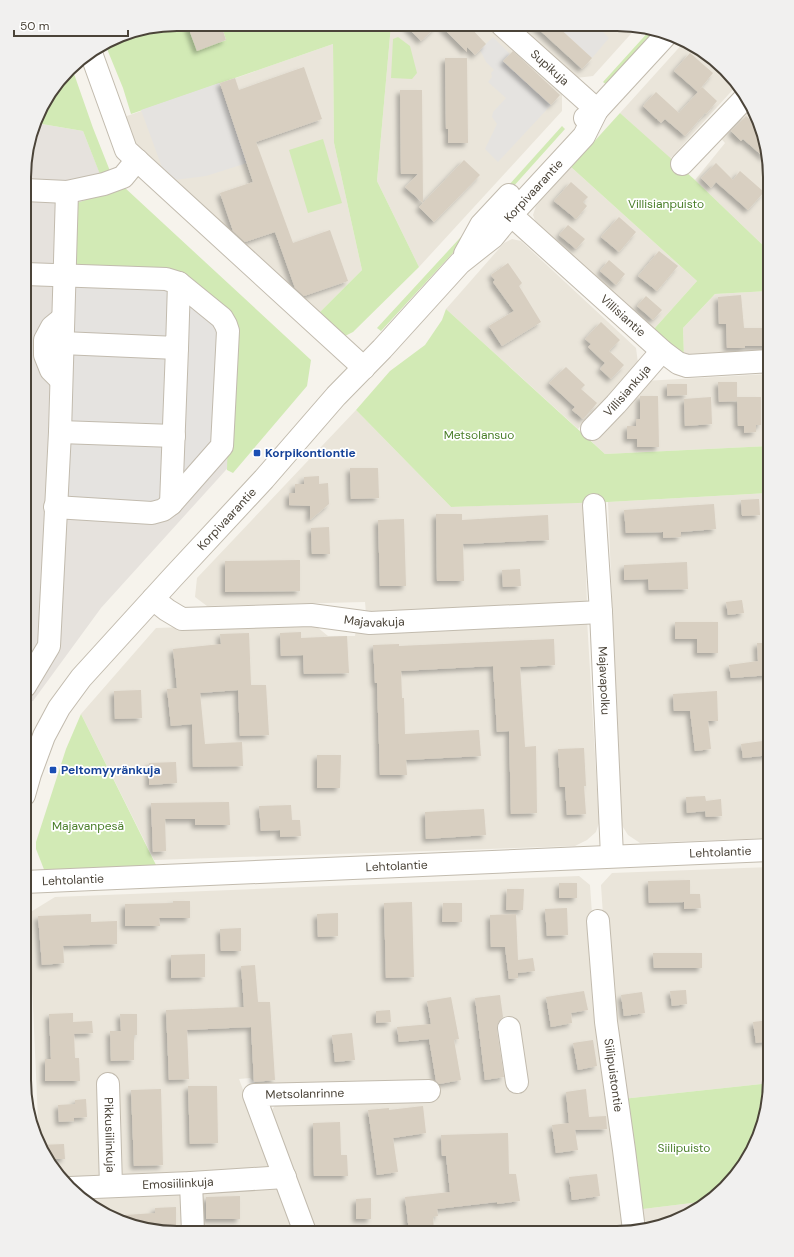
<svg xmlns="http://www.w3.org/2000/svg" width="794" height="1257" font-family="'DM Sans',sans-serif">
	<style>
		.residential { fill: #eae5da }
		.industrial { fill: #e6e2dd }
		.green { fill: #d2eab5 }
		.parking { fill: #e5e3e0 }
		.building { fill: #d8cfc1; filter: url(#shadow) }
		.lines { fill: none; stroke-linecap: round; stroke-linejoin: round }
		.minor-casing { stroke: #c2bbae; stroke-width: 24 }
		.minor { stroke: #fff; stroke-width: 22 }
		.transit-dot { fill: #1a4fb4; stroke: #fff; stroke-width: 1.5 }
		.labels { text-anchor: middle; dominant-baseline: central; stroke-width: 3.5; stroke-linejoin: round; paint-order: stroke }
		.street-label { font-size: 12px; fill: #4b4439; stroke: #fff }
		.park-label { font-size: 12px; fill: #4a7f2a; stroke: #fff }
		.transit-label { font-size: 12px; font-weight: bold; fill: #164399; stroke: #fff; text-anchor: start }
		.rim { fill: none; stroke: #4b4439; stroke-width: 2 }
	</style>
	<defs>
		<filter id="shadow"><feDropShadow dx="-3.5" dy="3.5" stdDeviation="2" flood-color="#0004"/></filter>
	</defs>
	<rect width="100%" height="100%" fill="#f6f3ec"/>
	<!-- residential -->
	<path class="residential" d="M391,25h101l70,68v18l-143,156 -42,-86z
		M511,25l127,1 -45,50 -17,2z
		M685,41l25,15 28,28 -68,75 -50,-46z
		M333,44l1,99 28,127 -44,44 -179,-160 -15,-37z
		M748,101l10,17 12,59v75l-75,-72 30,-37 -8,-9z
		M571,167l126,114 -43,48 -118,-106 -3,-8 3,-9z
		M512,239l9,2 115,107 2,15 -60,66 -132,-120 58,-66z
		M770,291v62l-86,4 -1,-29 32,-34z
		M770,374v72l-165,8 -16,-15 55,-58z
		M356,410l95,97 132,-5 4,101 -221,11 -1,-12 -158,4 -12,-9 2,-19z
		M770,493v345l-130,5 -12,-8 -7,-11 -13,-322z
		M587,619l12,204 -3,9 -9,8 -12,6 -421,14 -73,-146 75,-86 155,-6 17,14h27l1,-7z
		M770,867v216l-148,16 -12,-78 -9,-136 11,-12z
		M579,876l11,9 9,131 28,215 -10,2 -307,-1 -41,-118 8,-11 -27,-25 -11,1 35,92 -150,5 -10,-12 -9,6 -7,9 -35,2 -7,-8 -17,-29 -10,-231 26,-16z
		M279,1186l18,46h-98v-38l8,-6z
		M173,1188l9,7 6,37h-30l-39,-11 -35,-20 -8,-8z
		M708,1201l-32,20 -38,8 -3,-19z"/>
	<!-- industrial -->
	<path class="industrial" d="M36,123l47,8 21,53 197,203 -200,221 -68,93 -8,1v-544z"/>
	<!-- green -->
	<path class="green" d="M177,24h10l10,26 29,-10 -5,-16 170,1 -14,156 42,86 -66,65 -8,4 -27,-22 44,-44 -28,-127 -1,-99 -202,70 -8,-26 -18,-44 14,-8z
		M651,29l5,1 -49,55 -4,-3z
		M398,37l12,9 7,27 -5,6 -21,-1 2,-39z
		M72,68l21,60 17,43 -9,6 -18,-46 -47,-8 4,-14z
		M620,113l75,67 75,72v39l-55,3 -32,34 1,29 -30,-28 43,-48 -126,-114z
		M562,126l3,3 -79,88 -4,-2z
		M323,139l19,64 -34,10 -19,-63z
		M124,187l187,173 -4,26 -74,87 -6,-3 4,-150 -160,-53 3,-63z
		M471,226l4,3 -94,102 -4,-3z
		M446,309l159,145 165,-8v47l-162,9 -157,5 -95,-97 34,-39 35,-26 17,-25z
		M81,714l76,153 -112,5 -9,-23v-7l30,-93z
		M770,1083v7c-3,13 -4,28 -9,40 -9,26 -29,56 -53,71l-73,9 -13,-111z"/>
	<!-- parking -->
	<path class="parking" d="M556,25h40l13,13 -17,20z
		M493,37l17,17 -7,7 48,44 -53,57 -13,-13 12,-25 -5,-7 1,-5 13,-14 -18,-16 4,-5 -1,-4 3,-3 -8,-8 -6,-12z
		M219,83l28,80 -41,13 -39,5 -26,-71z
		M67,278l106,4 50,40 -3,122 -65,61 -96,-4z"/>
	<!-- building -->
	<path class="building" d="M187,24h34l5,16 -29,11z
		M405,25h33l-17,16z
		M440,25h28l18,19 -11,11 -8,-8v5z
		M534,25h22l36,33 -10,11z
		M513,51l47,44 -9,10 -48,-44z
		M690,53l23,20 -14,17 3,-3 15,14 -11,13 -1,-1 -20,23 -20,-17 -4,4 -18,-17 13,-14 23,21 19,-21 -24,-21z
		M445,58h22l1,85h-20v-14h-2z
		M304,67l18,52 -66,23 37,101 37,-13 18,51 -44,15 -9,-8 -20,-56 -30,10 -12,-11 -13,-38 33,-11 -33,-99 15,-5 4,12z
		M400,90h22l1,113 41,-43 16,15 -46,47 -15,-15 4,-4 -18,-16 13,-13h-17z
		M746,116l15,14 5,29 -23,-20 -2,2 -10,-10z
		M716,163l17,17 7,-9 24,21 -16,18 -32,-28 -5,6 -10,-10z
		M571,182l17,15 -5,5 4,4 -11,13 -22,-18z
		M619,217l17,15 -17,20 -18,-15z
		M568,225l17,14 -9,10 -17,-14z
		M659,251l19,15 -21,25 -19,-15z
		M609,260l16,14 -9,11 -16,-14z
		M508,263l14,20 -3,3 22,36 -39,24 -13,-20 25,-15 -21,-29 2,-2 -4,-5z
		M741,295l3,33h26v18h-25v2h-18l-1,-24h-7l-1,-27z
		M646,296l16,14 -9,10 -16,-14z
		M601,322l19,18 -11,11 15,14 -13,14 -11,-10 5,-6 -17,-16 3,-3 -6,-5z
		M566,367l19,18 -4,4 16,14 -14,16 -11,-9 3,-3 -26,-24z
		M718,382h19v19l-18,1z
		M667,384h20v11l-20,1z
		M640,396h18l1,51h-22v-8h-10v-13h9v-7h4z
		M711,397l1,27 -27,2 -1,-27z
		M737,397h24v28h-5v7l-12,1v-7h-6z
		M350,468h28l1,30 -28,1z
		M319,476v8l9,-1 1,21 -19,16v-14l-21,-1v-12h6v-9h9v-7z
		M759,499l1,16 -18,1 -1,-16z
		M714,504l2,25 -35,3v5l-18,1v-6l-37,1 -2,-23z
		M436,514h26v6l86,-5 1,25 -86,4 1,37h-27z
		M404,519l2,67h-26l-2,-66z
		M329,527l1,27h-18l-1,-26z
		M300,560v31l-75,1v-31z
		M687,562l1,27 -39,1 -1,-11 -24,1v-15z
		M520,569l1,17 -18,1 -1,-17z
		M742,600l2,13 -16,2 -2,-13z
		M675,622h43v31h-21v-14h-22z
		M301,632v6l46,-2 2,37 -45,1 -1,-19 -22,1 -1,-23z
		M249,633l2,52h15l3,50 -29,1 -2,-46 -38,3 5,51 37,-2 1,24 -50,1 -1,-43 -21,2 -4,-37 10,-1 -4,-39 48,-5 -1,-10z
		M554,639l1,26 -35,2 5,80 11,-1 1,67 -26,1 -2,-83 -12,1 -4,-66 -92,5 1,27h2l1,36 74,-4 2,26 -75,4 1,15h-27l-3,-92h-2l-2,-38 26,-1v2z
		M757,643h13v32l-39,3 -2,-13 29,-4z
		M141,690l1,28 -27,1 -1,-28z
		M717,691l1,30h-10l3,28 -16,2 -5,-40h-16l-1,-17z
		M770,740v15l-27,3 -2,-14z
		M584,748l2,38h-2l2,28 -19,1 -2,-28h-5l-2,-38z
		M317,755h24l-1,33h-23z
		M176,762l1,21 -28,2v-22z
		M705,796l1,5 15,-2 1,17 -16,1 -1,-6 -18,2 -1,-16z
		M229,802l1,23h-35v-6h-30l1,32 -13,1 -2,-49z
		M291,805l1,15h8l1,16 -21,1v-7l-19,1 -2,-25z
		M484,809l2,26 -60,4 -1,-27z
		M690,880v14h10l1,14 -17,1v-7l-35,1 -1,-22z
		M559,883h18v15h-18z
		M507,889h17l-1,21h-17z
		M173,901h17v17h-31l1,8h-35v-22l48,-1z
		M412,902l2,75 -28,1 -2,-75z
		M443,903h19v19h-20z
		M567,908l1,27 -21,1 -2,-27z
		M338,913v23l-20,1 -1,-23z
		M91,914v8l26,-1v23l-54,2 1,17 -22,2 -4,-49z
		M516,914l2,46 15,-2 2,13 -17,2v5l-9,1 -4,-32h-14l-1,-32z
		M241,928v23h-20l-1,-22z
		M653,953h49v15h-48z
		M205,954v23l-34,1v-23z
		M255,965l3,37h12l5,78 -21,2 -3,-55 -64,3 2,49 -20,1 -3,-70 78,-3 -3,-41z
		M686,990l1,14 -15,2 -2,-15z
		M584,991l4,19 -17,3 1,10 -21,4 -5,-30z
		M642,992l3,21 -21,3 -3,-21z
		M500,995l3,22 -5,6 -1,7 7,47 -19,3 -10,-82z
		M451,997l8,42 -5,1 7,40 -22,4 -3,-3 -7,-42 -30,3 -2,-15 34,-3 -4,-23z
		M390,1010l1,12 -15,1v-12z
		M73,1013v9l19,-1 1,12 -19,1 1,24h4l1,23h-35v-22h6l-2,-45z
		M120,1014h17v21h-3v25l-23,1 -1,-30h11z
		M770,1020v21l-14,2 -3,-21z
		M352,1033l3,27 -20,2 -3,-27z
		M593,1040l4,26 -19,4 -5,-27z
		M188,1086h29l1,57 -28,1z
		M161,1089l2,76 -29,1 -3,-76z
		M586,1089l3,28 17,-1 1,13 -32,1 3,20 -22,3 -4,-28 17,-2 -3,-31z
		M86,1099l1,18 -13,1v3l-15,1 -1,-17 17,-1v-4z
		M423,1106l3,27 -33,5 5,34 -21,3 -9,-65 21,-2v2z
		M340,1122l1,33h6l1,21h-34l-1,-53z
		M508,1133l1,41h7l4,27 -23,3v-2l-60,7 1,7 -5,1 1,15h-25l-4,-35 45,-5 -4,-36h-4l-1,-21z
		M64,1144l1,15h-17l-8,-14z
		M597,1174l3,22 -28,4 -3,-23z
		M240,1196v23h-34v-22z
		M371,1198v21h-15v-20z
		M176,1207v25h-18l-39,-11 -9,-5 45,-3v-5z"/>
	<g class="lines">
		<!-- minor casing -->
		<g class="minor-casing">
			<g id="minor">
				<path id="s1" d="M502,25l95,85"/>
				<path d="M91,53l35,97 238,218"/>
				<path d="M585,118l12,-8 70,-76"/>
				<path d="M682,164l64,-67"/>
				<path d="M25,190l42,2 37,-8 19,-7 14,-17"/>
				<path id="s2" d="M501,206l161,145 16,12 9,3 83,-5"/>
				<path d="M465,254l16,-29 28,-30"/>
				<path d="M25,274l141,5 13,4 43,35 4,7 2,6 -6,115 -51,58 -8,6 -11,3 -97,-6"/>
				<path d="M62,343l115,5 2,-65"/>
				<path d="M61,380l-10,-10 -6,-15v-15l7,-13 11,-9"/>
				<path id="s3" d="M592,429l24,-25 46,-53"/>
				<path d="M60,432l114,4"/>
				<path d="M171,504l6,-156"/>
				<path id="s4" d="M594,505l7,107 11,244"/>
				<path id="s5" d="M153,599l14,11 15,9 129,-4 59,8 231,-11"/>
				<path d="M25,686l24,-40 11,-214 7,-240"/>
				<path id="s6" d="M24,795l6,-21 14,-38 15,-28 22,-30 91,-100 92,-99 72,-83 46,-47 78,-86 33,-26 18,-22 73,-79 13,-26"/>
				<path id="s7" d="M24,882l746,-32"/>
				<path id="s8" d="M598,921l8,101 18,128 10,80"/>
				<path d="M509,1028l8,54"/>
				<path id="s9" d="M108,1084l3,102"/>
				<path d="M191,1183l2,49"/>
				<path id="s10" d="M70,1188l121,-5 94,-6"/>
				<path id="s11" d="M305,1232l-51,-137 175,-4"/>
			</g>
		</g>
		<!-- minor -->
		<use href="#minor" class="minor"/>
	</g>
	<!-- markers -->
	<g class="transit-dot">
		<rect x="253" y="449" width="8" height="8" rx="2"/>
		<rect x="49" y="766" width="8" height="8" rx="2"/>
	</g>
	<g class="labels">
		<!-- street labels -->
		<g class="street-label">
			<text stroke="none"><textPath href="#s1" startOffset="64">Supikuja</textPath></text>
			<text stroke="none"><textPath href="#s6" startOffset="797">Korpivaarantie</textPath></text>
			<text stroke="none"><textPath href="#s2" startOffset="164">Villisiantie</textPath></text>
			<text stroke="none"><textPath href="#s3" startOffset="52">Villisiankuja</textPath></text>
			<text stroke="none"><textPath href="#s6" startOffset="347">Korpivaarantie</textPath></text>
			<text stroke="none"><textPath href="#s5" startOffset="228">Majavakuja</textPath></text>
			<text stroke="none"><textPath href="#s4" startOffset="176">Majavapolku</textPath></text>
			<text stroke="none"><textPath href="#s7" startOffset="697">Lehtolantie</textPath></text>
			<text stroke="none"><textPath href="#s7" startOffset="373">Lehtolantie</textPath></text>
			<text stroke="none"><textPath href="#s7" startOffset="49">Lehtolantie</textPath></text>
			<text stroke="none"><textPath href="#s8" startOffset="155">Siilipuistontie</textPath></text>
			<text stroke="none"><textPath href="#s11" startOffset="197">Metsolanrinne</textPath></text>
			<text stroke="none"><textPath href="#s9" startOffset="51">Pikkusiilinkuja</textPath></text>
			<text stroke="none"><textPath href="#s10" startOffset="108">Emosiilinkuja</textPath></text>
		</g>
		<!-- park labels -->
		<g class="park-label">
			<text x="666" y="204">Villisianpuisto</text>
			<text x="479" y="435">Metsolansuo</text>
			<text x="88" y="826">Majavanpesä</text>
			<text x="684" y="1148">Siilipuisto</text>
		</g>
		<!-- transit labels -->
		<g class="transit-label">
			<text x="265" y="453">Korpikontiontie</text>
			<text x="61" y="770">Peltomyyränkuja</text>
		</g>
	</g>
	<!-- crop -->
	<path d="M0 0H794V1257H0ZM177 31H617A146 146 0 0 1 763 177V1080A146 146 0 0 1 617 1226H177A146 146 0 0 1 31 1080V177A146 146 0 0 1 177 31Z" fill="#f1f0ef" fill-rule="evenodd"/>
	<path class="rim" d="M177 31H617A146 146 0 0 1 763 177V1080A146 146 0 0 1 617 1226H177A146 146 0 0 1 31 1080V177A146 146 0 0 1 177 31Z"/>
	<!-- scale -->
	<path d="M14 30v6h114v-6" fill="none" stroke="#4b4439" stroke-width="2"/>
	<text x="20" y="30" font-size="12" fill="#4b4439" stroke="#ffffff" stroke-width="3" paint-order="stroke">50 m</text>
</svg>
